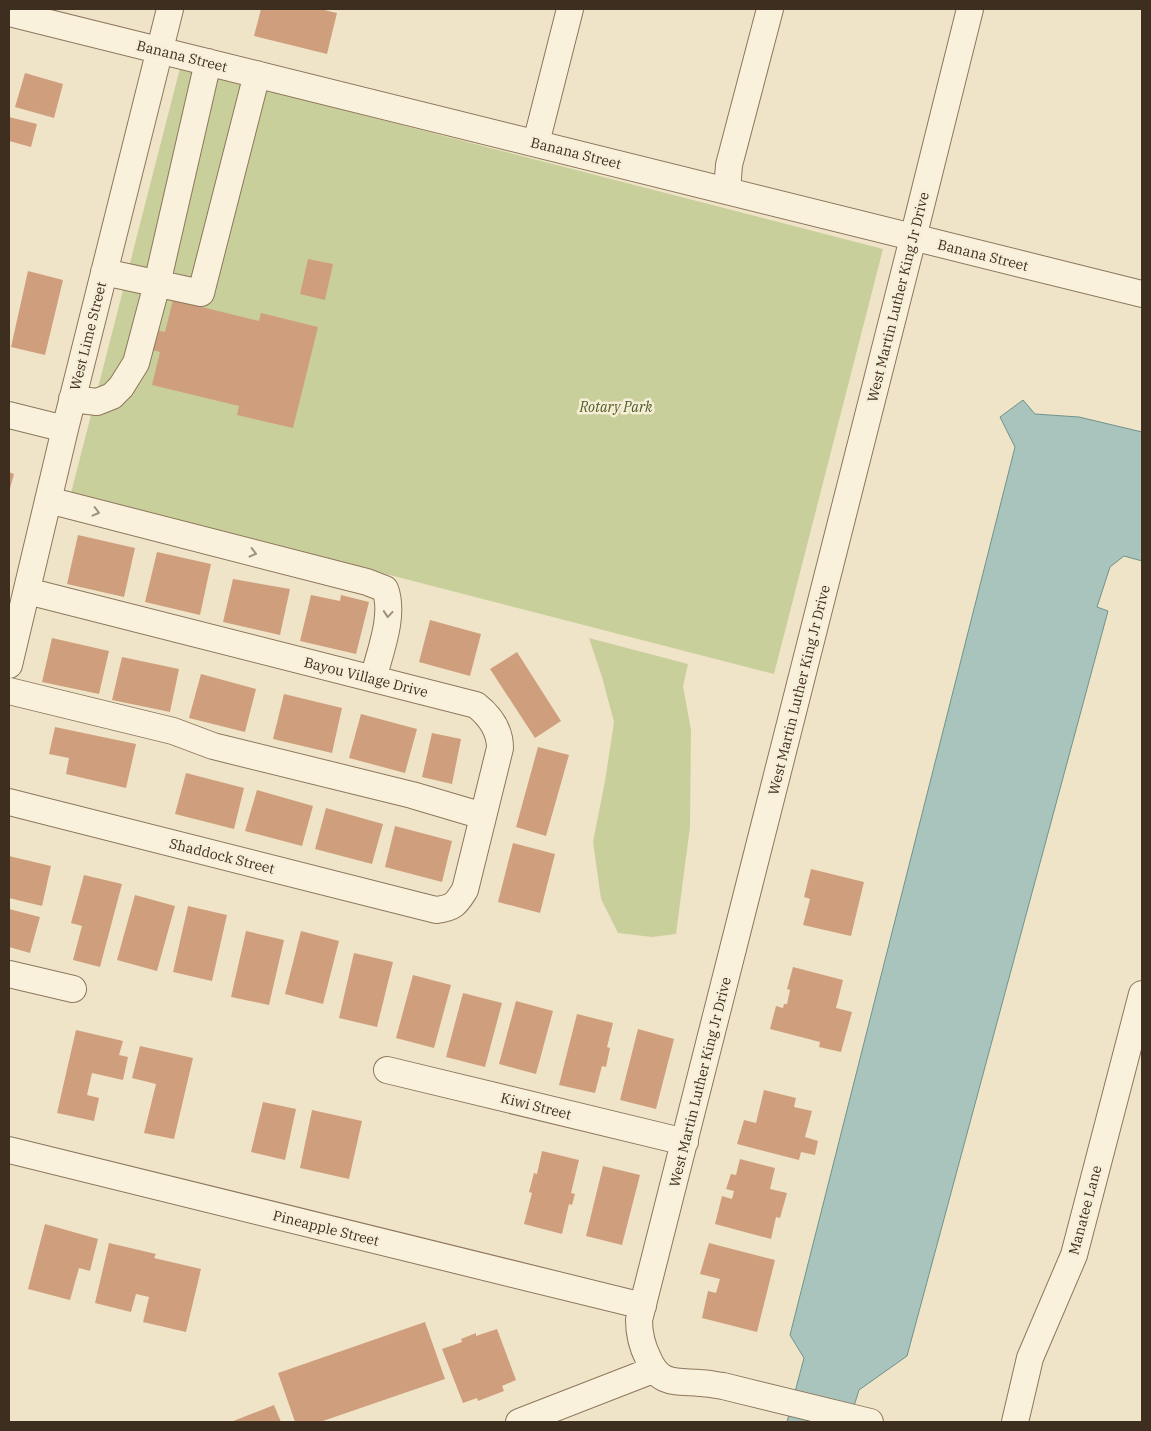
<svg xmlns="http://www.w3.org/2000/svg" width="1151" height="1431" font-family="'IBM Plex Serif',serif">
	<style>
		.green { fill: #c9cf9b }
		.water { fill: #a9c4bc; stroke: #6f938a }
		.building { fill: #cf9f7d }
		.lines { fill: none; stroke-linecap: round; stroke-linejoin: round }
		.minor-casing { stroke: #8d765c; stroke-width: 28 }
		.minor { stroke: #faf1dc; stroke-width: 26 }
		.oneway { stroke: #9c907e }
		.labels { text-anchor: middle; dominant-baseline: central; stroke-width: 5; stroke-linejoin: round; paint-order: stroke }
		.street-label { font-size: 14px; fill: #3d2e20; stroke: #f7eed8 }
		.park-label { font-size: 14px; font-style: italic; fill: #4d5a26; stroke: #f7eed8 }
	</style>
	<rect width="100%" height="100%" fill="#f0e4c8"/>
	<!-- green -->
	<path class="green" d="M180,68l703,181 -109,425 -703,-181z
		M589,638l99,26 -5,22 8,44 -1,97 -14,107 -24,3 -34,-4 -17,-34 -8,-57 12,-61 9,-59 -12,-45z"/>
	<!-- water -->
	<path class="water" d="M1023,400l12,14 44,3 63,15v129l-18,-5 -14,11 -13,40 11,4 -201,745 -48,34 -10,32h-62l17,-64 -14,-23 225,-888 -15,-30z"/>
	<!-- building -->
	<path class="building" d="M261,9h59l17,4 -10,41 -73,-18z
		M25,73l38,11 -9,34 -39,-11z
		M9,117l28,7 -6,23 -22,-6z
		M308,259l25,5 -8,36 -25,-6z
		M28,271l35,9 -18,75 -34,-8z
		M173,300l86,21 2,-8 57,14 -25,101 -56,-13 2,-9 -87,-21 8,-33 -9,-2 5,-20 9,2z
		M9,472l5,2 -5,18z
		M78,535l57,13 -11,49 -57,-13z
		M157,552l54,12 -11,51 -55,-13z
		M233,579l57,10 -10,46 -57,-13z
		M311,595l29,6 1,-6 28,7 -13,52 -56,-13z
		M430,620l51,14 -11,42 -51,-14z
		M52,638l57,13 -10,43 -57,-12z
		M517,652l44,69 -26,17 -45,-69z
		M122,657l57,12 -9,43 -58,-12z
		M201,674l55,15 -11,43 -56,-14z
		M284,694l58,14 -10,45 -59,-14z
		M361,714l56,15 -12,44 -56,-15z
		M55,727l81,17 -10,44 -60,-14 3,-16 -20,-4z
		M432,733l29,6 -9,45 -30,-7z
		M538,747l31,8 -23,81 -30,-9z
		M186,773l58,15 -10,41 -59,-15z
		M257,790l56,16 -11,40 -57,-15z
		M326,808l57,16 -11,40 -57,-15z
		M395,826l57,15 -10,41 -57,-15z
		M513,843l42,11 -15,59 -42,-11z
		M9,856l42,10 -9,40 -33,-8z
		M811,869l53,13 -13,54 -48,-11 7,-26 -6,-2z
		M84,875l38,9 -22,83 -27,-7 9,-34 -11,-3z
		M135,895l40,11 -18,65 -40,-11z
		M188,906l39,9 -15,66 -39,-9z
		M9,909l31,8 -10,36 -21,-6z
		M246,931l38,9 -15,65 -38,-8z
		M301,931l38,10 -16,63 -38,-10z
		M354,953l39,9 -16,65 -38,-9z
		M793,967l50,13 -7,28 16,4 -11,40 -22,-5 1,-5 -50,-13 6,-23 7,2 1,-4h3l3,-14 -3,-1z
		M413,975l38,10 -17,63 -38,-10z
		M463,993l39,10 -17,64 -39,-10z
		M516,1001l37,10 -17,63 -37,-10z
		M577,1014l36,9 -6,24 3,1 -4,19 -4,-1 -7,27 -36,-8z
		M638,1029l36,10 -18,70 -36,-9z
		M76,1030l47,11 -4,14 9,2 -5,23 -31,-7 -5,22 12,3 -5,23 -37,-8z
		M140,1046l53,12 -19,81 -30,-6 12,-49 -24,-6z
		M764,1090l32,8 -2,9 18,4 -7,26 13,4 -3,14 -14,-3 -2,8 -62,-16 7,-24 12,3z
		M263,1102l33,7 -11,51 -34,-8z
		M312,1110l50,11 -13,58 -49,-11z
		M542,1151l37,9 -8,33 4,1 -3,11 -3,-1 -7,30 -38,-10 8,-31 -3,-1 5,-19 3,1z
		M740,1159l35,9 -5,21 17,4 -7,25 -4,-1 -5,22 -56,-15 7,-28 10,3 2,-8 -8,-2 5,-15 5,1z
		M603,1166l37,9 -18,70 -36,-9z
		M45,1224l53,15 -8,32 -11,-3 -9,32 -42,-11z
		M109,1243l47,11 -2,4 47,11 -15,63 -43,-10 6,-25 -13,-3 -5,18 -36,-9z
		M709,1243l66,17 -18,72 -55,-14 6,-27 8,2 4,-14 -20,-5z
		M425,1322l20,57 -125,43h-25l-17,-49z
		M497,1329l19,51 -14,6 2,5 -26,10 -1,-3 -14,5 -21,-54 20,-7 -1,-3 15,-6v3z
		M274,1405l7,17h-50z"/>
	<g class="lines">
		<!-- minor casing -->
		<g class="minor-casing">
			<path id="minor" d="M9,13l1133,281
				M536,143l34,-134
				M727,191l2,-26 41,-156
				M104,272l97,21 56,-219
				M72,399l25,3 15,-6 9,-9 15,-24 21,-79 51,-222
				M9,415l56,14
				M48,500l319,82 18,7c10,26 -5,63 -12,90
				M9,665l56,-236 105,-420
				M9,691l164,40 40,15 199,49 71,21
				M9,802l427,108c18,-2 20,-6 29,-20l35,-142c0,-19 -10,-32 -24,-43l-449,-114
				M9,974l64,15
				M387,1070l298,72
				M9,1150l634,156
				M519,1422l134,-52
				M870,1422l-147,-36c-8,-1 -16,-3 -23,-3 -25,-2 -41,2 -52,-25 -6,-12 -9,-24 -9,-38l274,-1082 57,-229
				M1015,1422l15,-64 44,-103 68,-261"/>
		</g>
		<!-- minor -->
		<use href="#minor" class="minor"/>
	</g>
	<!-- one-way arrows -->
	<defs><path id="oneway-chevron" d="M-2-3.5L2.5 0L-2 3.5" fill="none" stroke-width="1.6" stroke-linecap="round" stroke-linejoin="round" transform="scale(1.25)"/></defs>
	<g class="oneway">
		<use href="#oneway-chevron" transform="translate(96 512) rotate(14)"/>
		<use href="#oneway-chevron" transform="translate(253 553) rotate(14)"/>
		<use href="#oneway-chevron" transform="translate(388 614) rotate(95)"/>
	</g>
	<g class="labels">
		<!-- street labels -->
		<g class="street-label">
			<text transform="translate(182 56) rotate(14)">Banana Street</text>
			<text transform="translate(576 153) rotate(14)">Banana Street</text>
			<text transform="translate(983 255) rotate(14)">Banana Street</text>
			<text transform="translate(898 297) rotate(-76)">West Martin Luther King Jr Drive</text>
			<text transform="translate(88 336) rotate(-76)">West Lime Street</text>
			<text transform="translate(366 677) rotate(14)">Bayou Village Drive</text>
			<text transform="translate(799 690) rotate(-76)">West Martin Luther King Jr Drive</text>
			<text transform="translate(222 856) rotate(14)">Shaddock Street</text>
			<text transform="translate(700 1082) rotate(-76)">West Martin Luther King Jr Drive</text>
			<text transform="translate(536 1106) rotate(14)">Kiwi Street</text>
			<text transform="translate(1085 1210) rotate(-75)">Manatee Lane</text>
			<text transform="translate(326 1228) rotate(14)">Pineapple Street</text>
		</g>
		<!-- park labels -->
		<g class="park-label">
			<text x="616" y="407">Rotary Park</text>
		</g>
	</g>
	<!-- border -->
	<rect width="1151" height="1431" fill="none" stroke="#3d2e20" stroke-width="20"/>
</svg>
